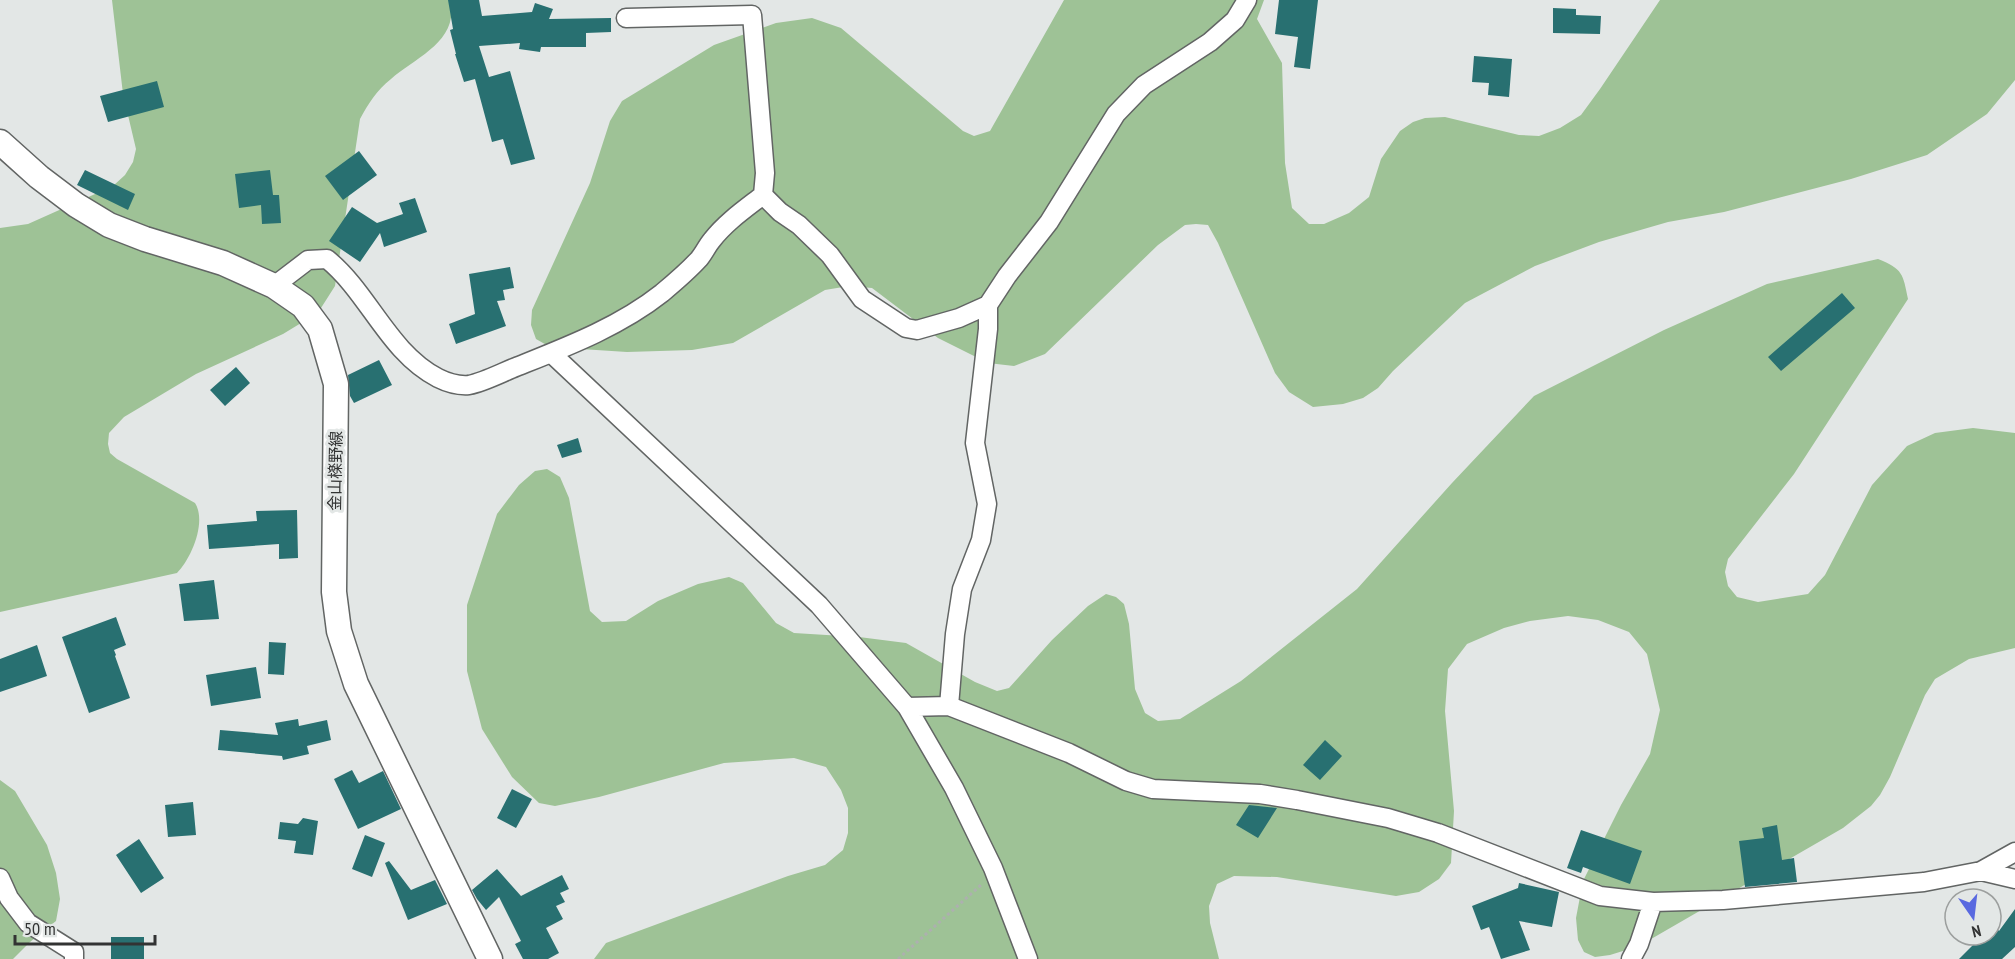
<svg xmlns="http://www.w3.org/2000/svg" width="2015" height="959" font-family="'PT Sans Narrow','Noto Sans JP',sans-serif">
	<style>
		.green { fill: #9ec296 }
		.building { fill: #287071 }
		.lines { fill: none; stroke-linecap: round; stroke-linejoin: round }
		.minor-casing { stroke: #626564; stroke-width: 21 }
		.major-casing { stroke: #626564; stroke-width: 27 }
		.path { stroke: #adb0af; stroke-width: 3; stroke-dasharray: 3 3; stroke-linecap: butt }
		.minor { stroke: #fff; stroke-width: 18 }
		.major { stroke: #fff; stroke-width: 24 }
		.labels { text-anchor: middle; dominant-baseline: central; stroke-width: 6; stroke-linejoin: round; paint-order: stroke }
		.street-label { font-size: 16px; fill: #323333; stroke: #e3e7e6 }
	</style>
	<rect width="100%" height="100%" fill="#e3e7e6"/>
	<!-- green -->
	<path class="green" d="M112,0h338c10,41 -34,57 -59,79 -14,11 -23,25 -31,40l-25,167 -14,22 -15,12 -23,14 -87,40 -72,43 -15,16 -1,11 2,9 7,6 78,44c12,19 -4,56 -18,70l-177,39v-384l28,-4 85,-38 12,-11 8,-13 3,-13 -13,-55z
		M1064,0h200l-7,19 25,44 3,100 7,45 17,16h15l25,-11 20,-16 12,-38 19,-28 13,-9 12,-4 20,-1 74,18 20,1 21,-8 21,-13 19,-26 60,-89h355v80l-28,34 -60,41 -76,24 -127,33 -56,10 -69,20 -64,24 -70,37 -72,68 -15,17 -15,10 -20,6 -30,3 -24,-15 -14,-19 -57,-130 -10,-18 -12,-1 -11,1 -27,20 -113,109 -31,12 -26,-3 -50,-25 -66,-50 -23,-2 -24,4 -92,53 -41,7 -65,2 -77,-5 -14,-8 -5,-14 1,-15 58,-127 20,-62 12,-20 92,-56 62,-22 36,-5 29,10 122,103 11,5 16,-5z
		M1878,259c25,10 25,15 30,40l-114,175 -66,85 -3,13 3,14 9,11 21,5 50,-8 17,-19 47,-90 35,-39 28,-13 38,-5 42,5v215l-46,11 -34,20 -10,16 -35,82 -10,18 -9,11 -28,22 -204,118 -29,9 -15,2 -11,-5 -6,-12 -2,-22 7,-37 38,-76 29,-51 10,-44 -13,-56 -18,-22 -31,-12 -30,-4 -38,5 -26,7 -37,16 -19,25 -3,42 9,100 -3,52 -12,16 -20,13 -23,4 -119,-19 -43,-1 -17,8 -8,22 1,17 9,36h-625l12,-16 182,-67 37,-11 18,-15 5,-17v-25l-7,-18 -15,-23 -32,-9 -70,5 -125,34 -44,9 -16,-3 -27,-26 -30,-48 -15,-58v-66l30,-91 22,-29 16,-14 12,-2 13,8 9,21 21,113 12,11 24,-1 32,-20 40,-17 31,-7 14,6 33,40 18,10 65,4 47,6 69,39 22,9 12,-3 43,-48 36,-34 18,-12 10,3 8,7 5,20 6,65 10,24 13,8 22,-2 61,-38 116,-92 95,-106 82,-87 130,-66 103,-46z
		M0,780l15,11 32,54 9,28 4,26 -4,22 -26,21 -17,17h-13z"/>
	<!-- building -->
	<path class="building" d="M448,0h31l3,16 50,-4 3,-9 18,6 -4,10 62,-1v14l-25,1v14h-45l-1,5 -21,-3 1,-6 -41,3 10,31 21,-6 25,88 -24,6 -8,-26 -11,3 -17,-63 -11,3 -9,-28h1l-6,-24 3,-1z
		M1279,0h39l-8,69 -16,-2 4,-30 -23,-3z
		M1553,8l23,1v6l25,1 -1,18 -47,-1z
		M1474,56l38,3 -3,38 -21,-2 1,-12 -17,-1z
		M157,81l7,26 -56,15 -8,-26z
		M359,151l18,24 -34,25 -18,-24z
		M85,170l50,24 -7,16 -51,-25z
		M270,170l3,25h6l2,28 -19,1 -1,-19 -22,3 -4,-34z
		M415,198l12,34 -43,15 -4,-14 -20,29 -31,-21 23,-34 25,16 26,-9 -4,-11z
		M510,267l4,21 -11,2 2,10 -8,1 9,25 -50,18 -7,-20 26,-10 -6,-40z
		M1842,293l13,15 -74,63 -13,-14z
		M379,360l13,25 -38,18 -4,-7 -2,-21z
		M236,367l14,16 -25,23 -15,-16z
		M578,438l4,14 -20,6 -5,-13z
		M297,510l1,48 -19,1v-15l-70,5 -2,-24 50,-4 -1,-10z
		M214,580l5,39 -35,2 -5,-37z
		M116,617l10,28 -12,5 2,5 -1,1 15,42 -41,15 -27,-76z
		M269,642l17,1 -2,32 -16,-1z
		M37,645l10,31 -47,16v-33z
		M256,667l5,31 -50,8 -5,-31z
		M298,719l1,7 28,-6 4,20 -24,6 2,8 -26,6 -1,-4 -64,-6 2,-20 58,5 -3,-12z
		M1325,740l17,16 -22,24 -17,-15z
		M352,770l7,13 24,-12 18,38 -43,20 -24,-50z
		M512,789l20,10 -16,29 -19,-10z
		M193,802l3,33 -28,2 -3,-32z
		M1249,805l28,3 -19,30 -22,-13z
		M303,818l15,3 -5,34 -19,-2 2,-12 -18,-2 2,-17 18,2z
		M1777,825l5,35 12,-2 3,24 -52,5 -6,-46 25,-3 -2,-10z
		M1581,830l61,21 -12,33 -47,-17 -2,6 -14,-5z
		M365,835l20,8 -13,34 -20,-8z
		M139,839l25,39 -23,15 -25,-38z
		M389,861l22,29 24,-10 12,24 -39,16 -23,-57z
		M497,869l24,27 41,-21 7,14 -9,4 5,9 -9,4 7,13 -17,9 13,25 -11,6h-25l-8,-15 6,-3 -22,-44 -13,13 -9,-11 -5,-9z
		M1519,883l40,9 -7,35 -33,-6 11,29 -29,9 -12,-32 -8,3 -9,-24 46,-18z
		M2015,909v38l-13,12h-43l24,-24h8v-13l8,9z
		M111,937h33v22h-33z"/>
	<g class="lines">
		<!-- minor casing -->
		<g class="minor-casing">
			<path id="minor" d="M763,195l17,17 19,13 31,30 32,44 44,29 11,2 42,-12 29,-13
				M274,286l34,-26 19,-1c42,34 61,93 111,119 10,5 19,8 31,7 15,-3 32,-12 47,-18 50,-20 103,-40 146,-74 12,-10 26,-22 37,-34 5,-6 8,-13 13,-19 14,-18 33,-31 51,-45l2,-22 -13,-158 -126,3
				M551,353l268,252 88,102 47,81 39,80 35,91
				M949,706l6,-72 7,-45 19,-49 6,-36 -12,-61 13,-114v-24l19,-29 42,-54 67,-108 28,-29 66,-43 25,-22 12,-20
				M907,707l42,-1 120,47 57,28 27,8 107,5 37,6 91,18 50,15 162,63 53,6 70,-2 201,-18 57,-11 34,-19
				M1981,871l34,8
				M0,878l9,20 19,25 46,29v7
				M1631,959l8,-15 14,-42"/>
		</g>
		<!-- major casing -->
		<g class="major-casing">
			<path id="major" d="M0,142l39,35 37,28 33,20 36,14 78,24 51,23 29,20 17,23 16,55 -2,208 5,39 17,53 134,275"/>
		</g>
		<!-- path -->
		<path class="path" d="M898,959l84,-75"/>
		<!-- minor -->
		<use href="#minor" class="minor"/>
		<!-- major -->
		<use href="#major" class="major"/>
	</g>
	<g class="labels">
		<!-- street labels -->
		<g class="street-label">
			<text transform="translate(335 471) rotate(-89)">金山檪野線</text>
		</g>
	</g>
	<!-- north arrow -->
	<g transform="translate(1973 917) rotate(166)"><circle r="28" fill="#e3e7e6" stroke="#9c9f9e" stroke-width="1.5"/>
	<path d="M0-4.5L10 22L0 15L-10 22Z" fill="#5969e0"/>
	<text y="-9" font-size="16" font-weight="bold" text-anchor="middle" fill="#323333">N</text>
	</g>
	<!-- scale -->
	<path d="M15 935v9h140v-9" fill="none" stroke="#323333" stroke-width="3"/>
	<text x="24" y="935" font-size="18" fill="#323333" stroke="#e3e7e6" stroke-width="4.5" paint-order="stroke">50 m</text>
</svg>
